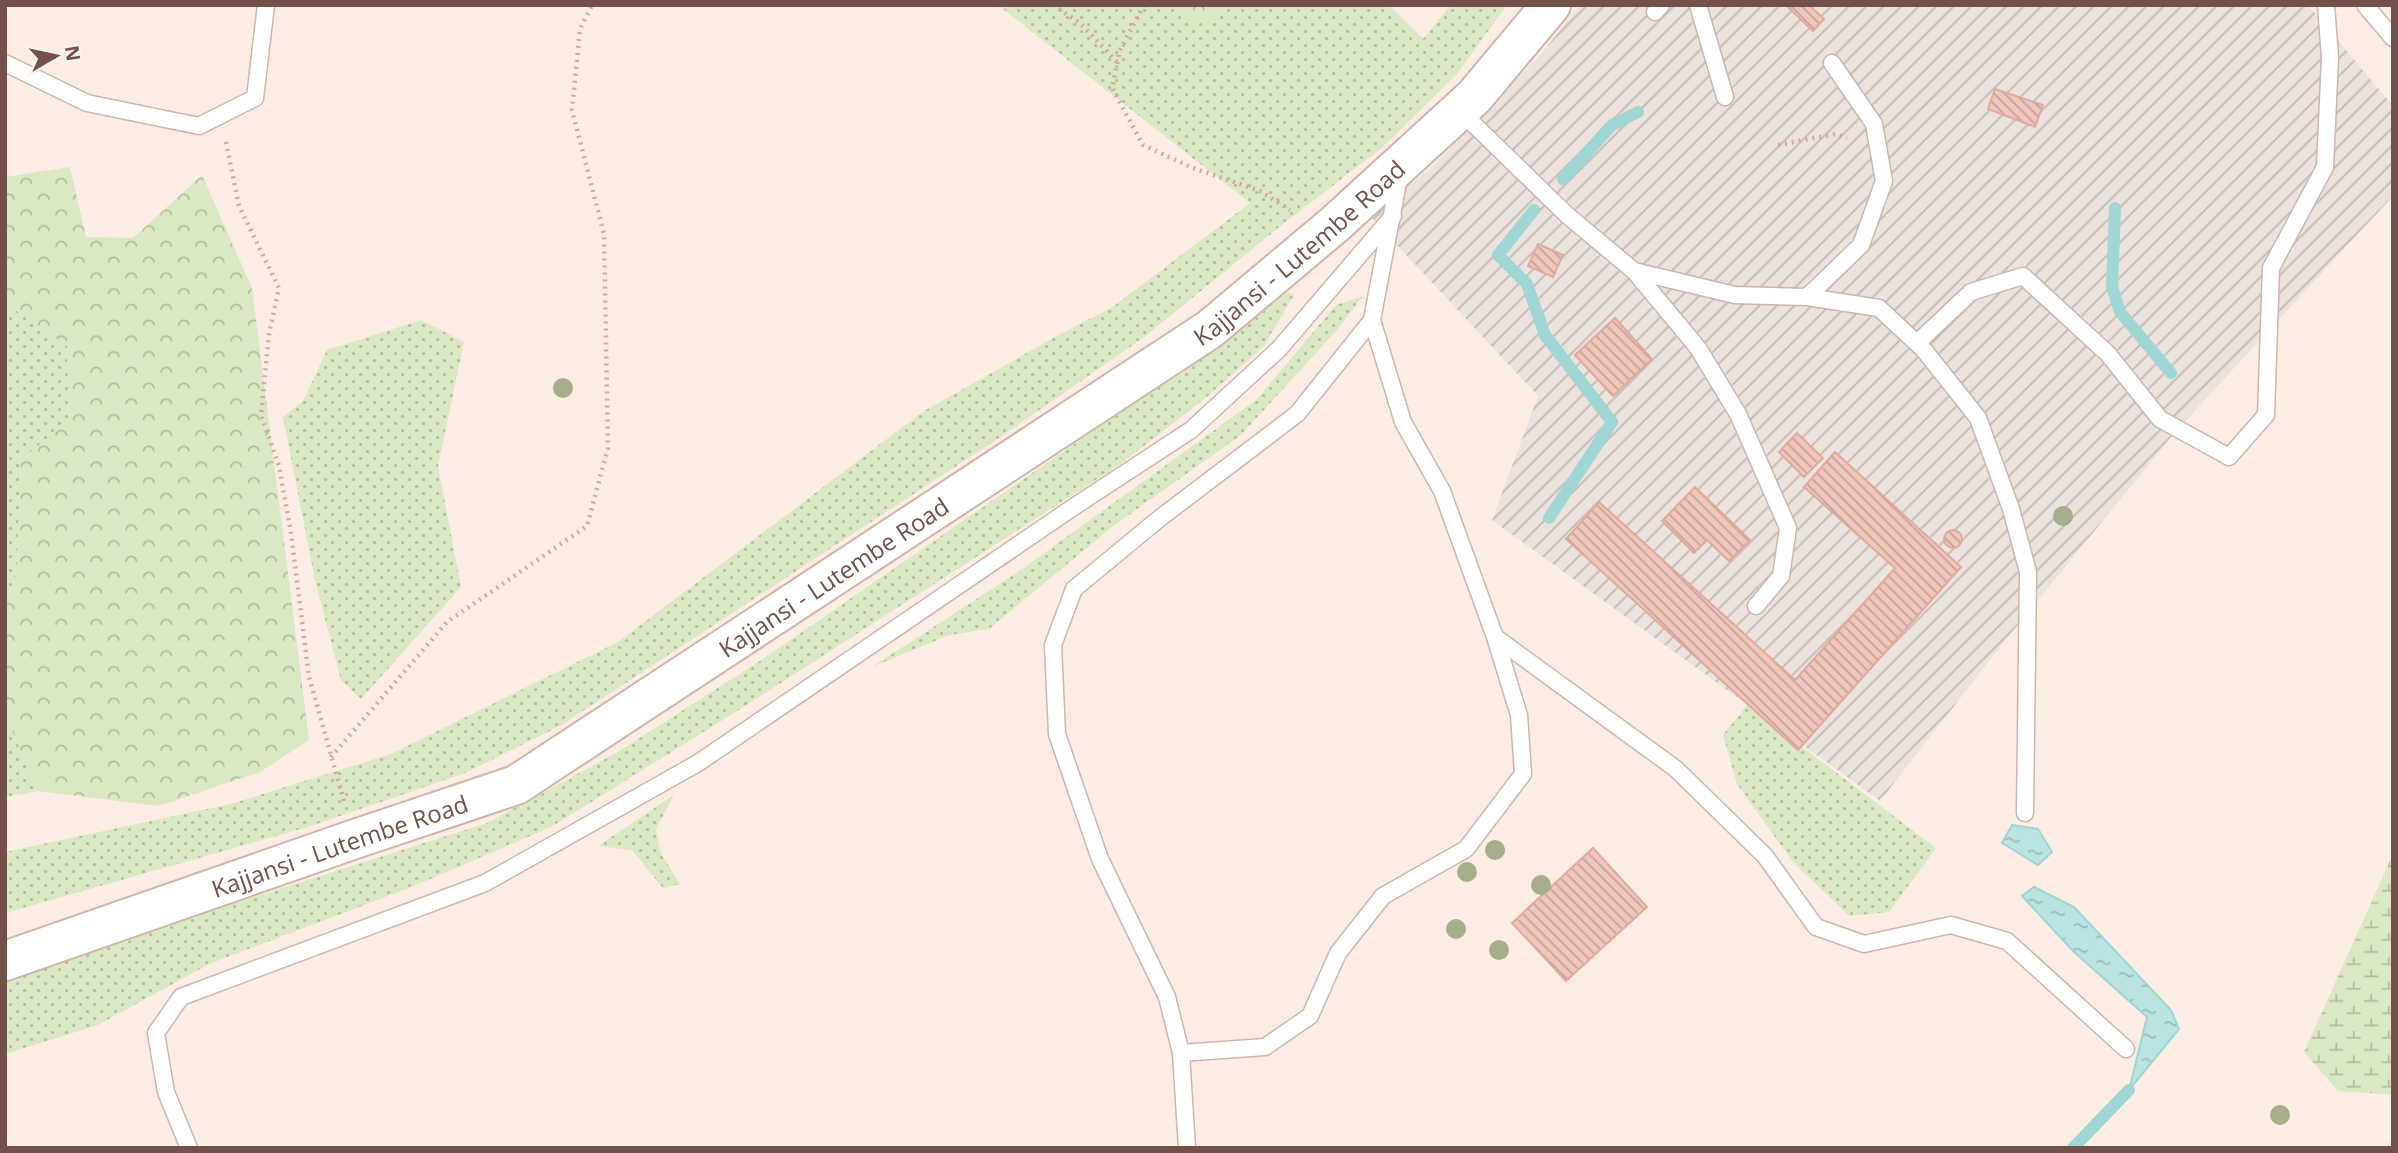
<svg xmlns="http://www.w3.org/2000/svg" width="2398" height="1153" font-family="'Open Sans',sans-serif">
	<style>
		.industrial { fill: url(#industrial-furrows) }
		.grass { fill: url(#grass-dots) }
		.forest { fill: url(#forest-crowns) }
		.wetland { fill: url(#wetland-marsh) }
		.water { fill: url(#water-ripples); stroke: #a0d6d3; stroke-width: 2 }
		.lines { fill: none; stroke-linecap: round; stroke-linejoin: round }
		.stream { stroke: #a0d6d3; stroke-width: 12 }
		.building { fill: url(#building-back-hatch); stroke: #e2aa9d; stroke-width: 2 }
		.lane-casing { stroke: #ceb5ae; stroke-width: 19 }
		.secondary-casing { stroke: #d1b4ab; stroke-width: 42 }
		.path { stroke: #d5aaa0; stroke-width: 4.5; stroke-dasharray: 2 5; stroke-linecap: butt }
		.lane { stroke: #fff; stroke-width: 16 }
		.secondary { stroke: #fff; stroke-width: 38 }
		.tree { fill: #a5ad8b }
		.labels { text-anchor: middle; dominant-baseline: central; stroke-width: 5; stroke-linejoin: round; paint-order: stroke }
		.street-label { font-size: 24px; fill: #73514a; stroke: #fef2ea }
	</style>
	<defs>
		<pattern id="industrial-furrows" width="10" height="10" patternUnits="userSpaceOnUse" patternTransform="scale(1.75)"><rect width="10" height="10" fill="#ebe2de"/><path d="M-1 1l2-2M0 10L10 0M9 11l2-2" fill="none" stroke="#c3bab6"/></pattern>
		<pattern id="grass-dots" width="8" height="8" patternUnits="userSpaceOnUse" patternTransform="scale(1.75)"><rect width="8" height="8" fill="#dae8c3"/><path d="M2 2h.1M6 6h.1" fill="none" stroke="#b5bea0" stroke-width="1.8" stroke-linecap="round"/></pattern>
		<pattern id="forest-crowns" width="20" height="18" patternUnits="userSpaceOnUse" patternTransform="scale(1.75)"><rect width="20" height="18" fill="#dae8c3"/><path d="M2 6a3 3 0 1 1 6 0M12 15a3 3 0 1 1 6 0" fill="none" stroke="#b5bea0"/></pattern>
		<pattern id="wetland-marsh" width="20" height="14" patternUnits="userSpaceOnUse" patternTransform="scale(1.75)"><rect width="20" height="14" fill="#dae8c3"/><path d="M1 5h8M5 5V1M11 12h8M15 12V8" fill="none" stroke="#b5bea0"/></pattern>
		<pattern id="water-ripples" width="26" height="14" patternUnits="userSpaceOnUse" patternTransform="scale(1.75)"><rect width="26" height="14" fill="#b9e4e2"/><path d="M2 4q2-2 4 0t4 0M15 11q2-2 4 0t4 0" fill="none" stroke="#9bbbb9"/></pattern>
		<pattern id="building-back-hatch" width="6" height="6" patternUnits="userSpaceOnUse" patternTransform="scale(1.75)"><rect width="6" height="6" fill="#f0c6bc"/><path d="M-1 5l2 2M0 0l6 6M5-1l2 2" fill="none" stroke="#c7a39b"/></pattern>
	</defs>
	<rect width="100%" height="100%" fill="#fbede4"/>
	<!-- industrial -->
	<path class="industrial" d="M1580,5h728l85,101v90l-216,234 -170,208 -127,163 -388,-281 46,-124 -169,-181 62,-47 111,-115z"/>
	<!-- grass -->
	<path class="grass" d="M998,5h391l34,34 28,-34h56l-50,69 -74,73 -100,77 -140,114 -144,100 -439,288 -95,47 -154,53 -306,87v-61l226,-48 160,-50 227,-112 306,-231 131,-74 59,-31 136,-103z
		M1282,289l12,6 -31,52 -55,49 -86,67 -380,245 -191,119 -137,59 -205,78 -111,61 -93,29v-78l482,-153 129,-70 147,-94 427,-295z
		M1362,297l-25,33 -96,105 -129,92 -123,102 -40,6 -77,32 146,-95 238,-172 80,-95z
		M5,303l62,43 2,75 -48,39 -4,104 -12,49z
		M421,320l43,22 -26,124 23,121 -100,112 -20,-19 -26,-100 -32,-163 20,-16 24,-51z
		M1747,705l189,143 -47,64 -40,4 -56,-54 -56,-78 -14,-49z
		M5,714l33,77 -33,6z
		M674,795l-18,34 4,23 20,32 -17,4 -31,-38 -34,-4z"/>
	<!-- forest -->
	<path class="forest" d="M1177,5h50l-19,20 -27,-10z
		M70,167l16,70 47,1 69,-63 50,113 57,452 -49,32 -101,34 -121,-15 -33,-77v-101l12,-49 4,-104 48,-40 -2,-74 -62,-43v-126z"/>
	<!-- wetland -->
	<path class="wetland" d="M2393,854v241l-55,-4 -34,-39z"/>
	<!-- water -->
	<path class="water" d="M2012,825l26,4 14,23 -14,13 -36,-22z
		M2034,887l40,20 97,103 8,19 -50,61 18,-73 -74,-66 -51,-55z"/>
	<g class="lines">
		<!-- stream -->
		<path class="stream" d="M1563,179l49,-54 26,-13
			M2115,208l-3,79 8,25 51,61
			M1534,210l-36,45 29,29 18,51 67,87 -63,96
			M2073,1148l56,-58"/>
	</g>
	<!-- building -->
	<path class="building" d="M1790,5h19l15,14 -11,12 -25,-24z
		M1995,89l48,16 -8,22 -47,-18z
		M1538,244l25,11 -10,22 -25,-11z
		M1615,318l37,41 -39,37 -38,-41z
		M1797,433l26,25 -19,19 -25,-25z
		M1835,452l126,115 -163,183 -232,-211 33,-37 196,178 100,-112 -91,-81z
		M1695,487l55,53 -21,21 -22,-21 -13,13 -32,-32z
		M1944 539a9 9 0 1 1 18 0a9 9 0 1 1-18 0Z
		M1593,848l54,59 -81,74 -54,-58z"/>
	<g class="lines">
		<!-- lane casing -->
		<g class="lane-casing">
			<path id="lane" d="M1698,5l27,92
				M2365,5l28,33
				M1655,12l6,-7
				M5,63l82,40 112,23 56,-28 11,-93
				M1459,110l108,105 67,56 64,77 40,66 50,114 -7,48 -25,30
				M1634,271l101,24 72,2 54,-52 23,-64 -10,-57 -42,-61
				M1807,297l72,11 45,42 54,68 33,91 17,63 -3,241
				M1917,343l54,-51 52,-16 85,78 52,65 69,38 37,-42 5,-147 54,-101 5,-110 -4,-52
				M1495,637l181,132 89,87 51,71 48,17 87,-19 56,16 119,108
				M1181,1053l84,-6 45,-31 28,-63 45,-57 83,-47 57,-75 -4,-59 -24,-78 -53,-146 -39,-69 -31,-102 28,-148
				M189,1148l-23,-56 -10,-59 25,-36 304,-114 213,-120 380,-259 113,-74 88,-81 114,-133
				M1187,1148l-6,-95 -14,-56 -67,-138 -43,-125 -4,-89 21,-56 86,-71 137,-104 75,-94"/>
		</g>
		<!-- secondary casing -->
		<g class="secondary-casing">
			<g id="secondary">
				<path id="s1" d="M5,961l350,-122 161,-54 694,-456 125,-105 139,-127 77,-92"/>
			</g>
		</g>
		<!-- path -->
		<path class="path" d="M1053,5l27,18 37,39
			M1144,5l-24,45 -8,38 31,57 50,23 67,23 30,19
			M226,142l13,64 40,82 -10,46 -8,81 18,51 12,67 18,144 35,124
			M1778,145l57,-11 12,4
			M331,757l116,-135 140,-96 21,-78 -4,-214 -32,-124 8,-81 12,-24"/>
		<!-- lane -->
		<use href="#lane" class="lane"/>
		<!-- secondary -->
		<use href="#secondary" class="secondary"/>
	</g>
	<!-- trees -->
	<g class="tree">
		<circle cx="563" cy="388" r="10"/>
		<circle cx="2063" cy="516" r="10"/>
		<circle cx="1495" cy="850" r="10"/>
		<circle cx="1467" cy="872" r="10"/>
		<circle cx="1541" cy="885" r="10"/>
		<circle cx="1456" cy="929" r="10"/>
		<circle cx="1499" cy="950" r="10"/>
		<circle cx="2280" cy="1115" r="10"/>
	</g>
	<g class="labels">
		<!-- street labels -->
		<g class="street-label">
			<text stroke="none"><textPath href="#s1" startOffset="1488">Kajjansi - Lutembe Road</textPath></text>
			<text stroke="none"><textPath href="#s1" startOffset="920">Kajjansi - Lutembe Road</textPath></text>
			<text stroke="none"><textPath href="#s1" startOffset="354">Kajjansi - Lutembe Road</textPath></text>
		</g>
	</g>
	<!-- border -->
	<rect width="2398" height="1153" fill="none" stroke="#73514a" stroke-width="14"/>
	<!-- north arrow -->
	<g transform="translate(56 56) rotate(81)" stroke="#fef2ea" stroke-width="5" paint-order="stroke">
	<path d="M0-5L12 26L0 18L-12 26Z" fill="#73514a"/>
	<text y="-10" font-size="19" font-weight="bold" text-anchor="middle" fill="#73514a">N</text>
	</g>
</svg>
